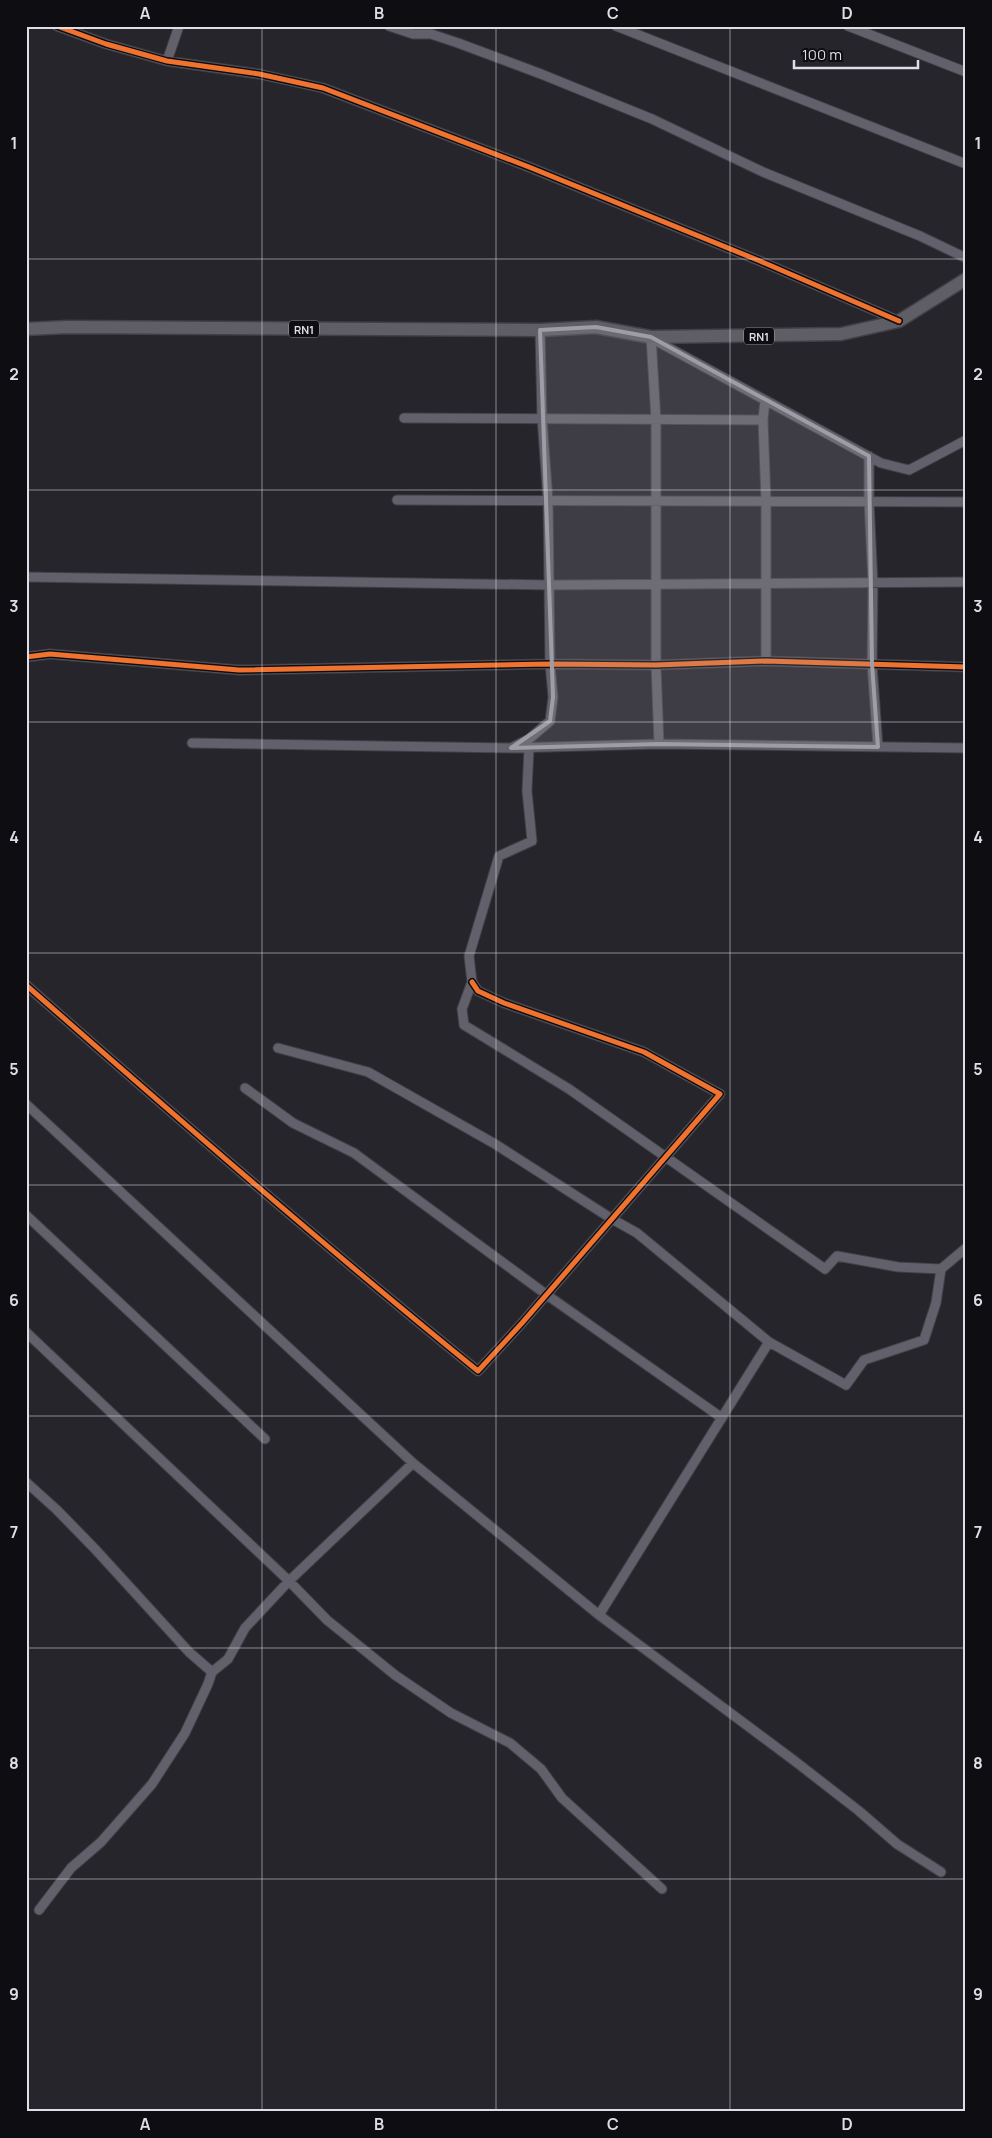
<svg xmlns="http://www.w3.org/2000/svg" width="992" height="2138" font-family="Manrope,sans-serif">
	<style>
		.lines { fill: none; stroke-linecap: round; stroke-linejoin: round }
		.minor-casing { stroke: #414045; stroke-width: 11 }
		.highway-casing { stroke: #414045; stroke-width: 15 }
		.minor { stroke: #62616b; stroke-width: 9 }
		.highway { stroke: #5f5d66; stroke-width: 12 }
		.cycleway-casing { stroke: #0e0d12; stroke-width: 8 }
		.cycleway { stroke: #ef722f; stroke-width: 5 }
		.marked { fill: #9e9da5; fill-opacity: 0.2; stroke: #9e9da5; stroke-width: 4; stroke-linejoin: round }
		.grid { fill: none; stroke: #dfdee6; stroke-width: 1; stroke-opacity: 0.55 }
		.labels { text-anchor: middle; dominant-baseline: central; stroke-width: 5; stroke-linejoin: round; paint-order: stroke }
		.shield { fill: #0e0d12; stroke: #a09fa6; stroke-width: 1 }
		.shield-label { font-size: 11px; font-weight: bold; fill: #dfdee6 }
		.neatline { fill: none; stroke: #dfdee6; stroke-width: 2 }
		.grid-label { font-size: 16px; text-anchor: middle; font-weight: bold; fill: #dfdee6 }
	</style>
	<rect width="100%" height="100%" fill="#26252c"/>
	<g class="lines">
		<!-- minor casing -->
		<g class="minor-casing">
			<path id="minor" d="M57,26l49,18 61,17 92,13 64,14 206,79 231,94 139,60
				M389,26l24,8h18l27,9 83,31 111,45 111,53 157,64 46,22
				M616,26l350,138
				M848,26l118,46
				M167,61l12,-35
				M651,337l5,83v245l3,79
				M651,338l230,125 28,7 57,-30
				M765,400l-2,20 3,81v160
				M404,418l359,2
				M869,456v45l4,83 -1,80 6,83
				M397,500l569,2
				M26,577l523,8 417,-3
				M26,657l24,-3 189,16 311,-6 106,1 110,-4 200,6
				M192,743l319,5 148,-4 307,4
				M513,747l16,-8 21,-18 3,-24 -3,-33 -2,-163 -6,-83 -2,-88
				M529,748l-2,43 5,50 -33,15 -30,100 3,26 -10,27 2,16 105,64 256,180 12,-13 61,11 43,2
				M26,985c149,131 298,261 452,386l44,-48 198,-229 -76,-42 -140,-49 -26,-12 -6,-9
				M278,1048l90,24 127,72 117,75 25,14 132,109 -170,273
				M245,1088l48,35 61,30 193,142 175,123
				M26,1104l387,359 186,152 197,147 63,49 38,33 44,28
				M26,1215l239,224
				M26,1332l263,249 38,39 68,55 56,38 59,30 31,26 21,29 100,91
				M769,1342l77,43 18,-25 60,-20 12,-37 5,-34 25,-21
				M26,1482l31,28 38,39 94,103 23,20
				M39,1910l32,-42 30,-26 51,-58 33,-51 23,-49 4,-12 16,-13 17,-31 44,-47 124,-118"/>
		</g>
		<!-- highway casing -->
		<g class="highway-casing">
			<path id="highway" d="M26,329l42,-2 472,3 56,-3 55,10 190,-3 58,-13 67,-42"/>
		</g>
		<!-- minor -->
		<use href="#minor" class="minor"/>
		<!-- highway -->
		<use href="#highway" class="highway"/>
		<!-- cycleway casing -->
		<g class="cycleway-casing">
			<path id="cycleway" d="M57,26l49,18 61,17 92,13 64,14 206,79 231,94 139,60
				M26,657l24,-3 189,16 311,-6 106,1 110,-4 200,6
				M26,985c149,131 298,261 452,386l44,-48 198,-229 -76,-42 -140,-49 -26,-12 -6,-9"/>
		</g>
		<!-- cycleway -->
		<use href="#cycleway" class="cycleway"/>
	</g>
	<!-- marked area -->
	<path class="marked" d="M596,327l55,10 218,119 3,208 6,83 -219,-3 -148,4 39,-27 3,-24 -13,-367z"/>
	<!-- grid -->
	<path class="grid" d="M262,26v2086M496,26v2086M730,26v2086M26,259h940M26,490h940M26,722h940M26,953h940M26,1185h940M26,1416h940M26,1648h940M26,1879h940"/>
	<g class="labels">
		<!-- shield labels -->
		<g class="shield">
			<rect x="289" y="320.5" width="30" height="17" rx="4"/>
			<rect x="744" y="327.5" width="30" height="17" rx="4"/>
		</g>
		<g class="shield-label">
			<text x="304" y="329">RN1</text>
			<text x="759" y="336">RN1</text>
		</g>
	</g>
	<!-- border -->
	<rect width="992" height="2138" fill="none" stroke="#0e0d12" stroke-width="55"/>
	<!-- scale -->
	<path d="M794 60v8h124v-8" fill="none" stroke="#dfdee6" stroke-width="2.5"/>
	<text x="802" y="60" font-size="15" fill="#dfdee6" stroke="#0e0d12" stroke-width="4" paint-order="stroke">100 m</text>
	<rect x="28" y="28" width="936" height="2082" class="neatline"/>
	<g class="grid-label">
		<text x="145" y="19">A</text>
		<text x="379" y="19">B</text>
		<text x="613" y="19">C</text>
		<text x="847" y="19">D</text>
		<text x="14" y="149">1</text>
		<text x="978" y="149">1</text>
		<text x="14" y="380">2</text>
		<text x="978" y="380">2</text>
		<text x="14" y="612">3</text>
		<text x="978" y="612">3</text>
		<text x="14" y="843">4</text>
		<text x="978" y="843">4</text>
		<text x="14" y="1075">5</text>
		<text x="978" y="1075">5</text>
		<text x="14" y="1306">6</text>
		<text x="978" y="1306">6</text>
		<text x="14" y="1538">7</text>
		<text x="978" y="1538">7</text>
		<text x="14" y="1769">8</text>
		<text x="978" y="1769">8</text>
		<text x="14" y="2000">9</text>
		<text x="978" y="2000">9</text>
		<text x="145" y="2130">A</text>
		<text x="379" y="2130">B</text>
		<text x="613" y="2130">C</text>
		<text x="847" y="2130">D</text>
	</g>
</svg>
